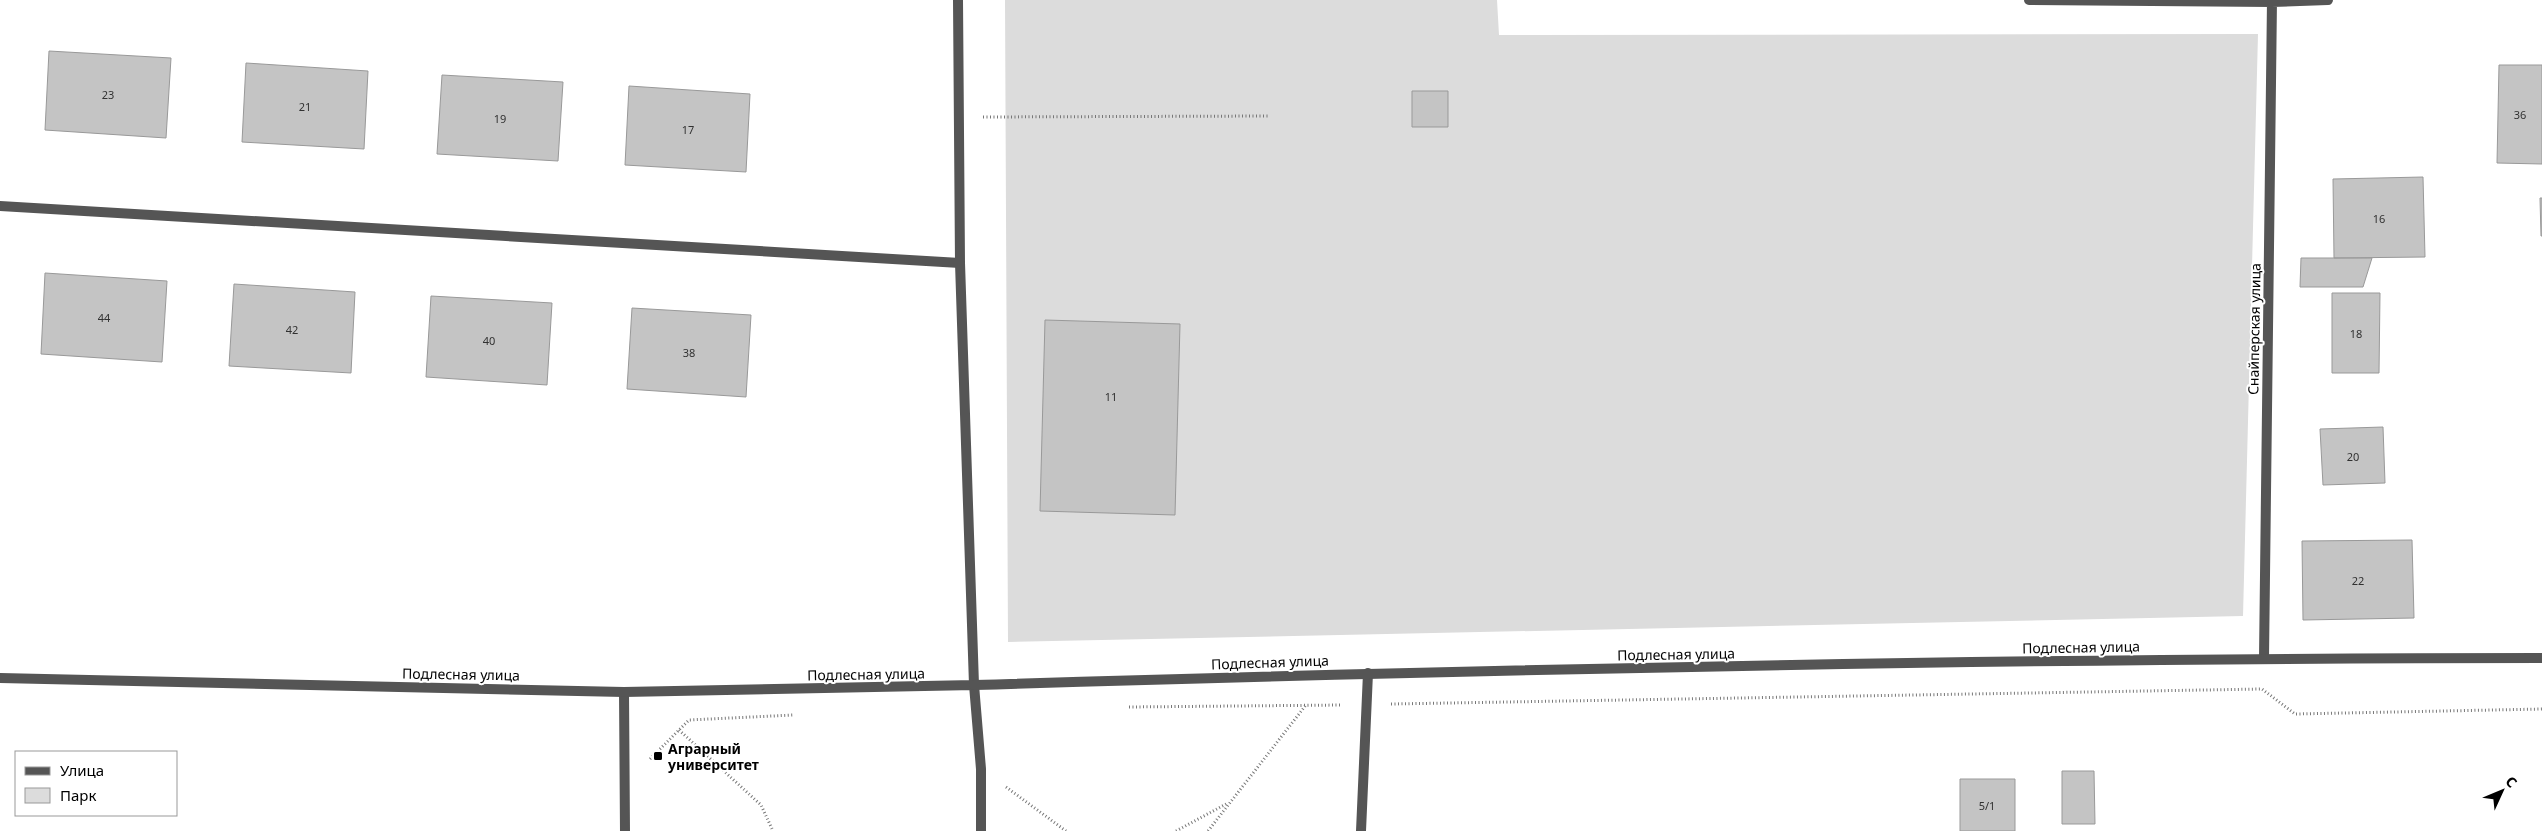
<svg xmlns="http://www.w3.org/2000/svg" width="2542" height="831" font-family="'Noto Sans',sans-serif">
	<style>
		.green { fill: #dcdcdc }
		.building { fill: #c4c4c4; stroke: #999 }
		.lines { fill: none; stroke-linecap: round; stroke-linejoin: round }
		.path { stroke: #777; stroke-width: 3; stroke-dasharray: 1 2.5; stroke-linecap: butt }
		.service { stroke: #555; stroke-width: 10 }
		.minor { stroke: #555; stroke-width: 10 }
		.tertiary { stroke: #555; stroke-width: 10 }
		.poi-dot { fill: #000; stroke: #fff; stroke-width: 2 }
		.labels { text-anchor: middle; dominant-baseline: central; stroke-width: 4; stroke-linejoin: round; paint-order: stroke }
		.number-label { font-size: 11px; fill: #313131 }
		.street-label { font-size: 14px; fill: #000; stroke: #fff }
		.poi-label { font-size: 14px; font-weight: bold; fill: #000; stroke: #fff; text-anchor: start }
	</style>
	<rect width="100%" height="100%" fill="#fff"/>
	<!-- green -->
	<path class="green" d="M1005,0h492l2,35 759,-1 -15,582 -1235,26z"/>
	<!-- building -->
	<path class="building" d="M49,51l122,7 -5,80 -121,-8z
		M246,63l122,8 -4,78 -122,-7z
		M2499,65h43v99l-45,-1z
		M442,75l121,7 -5,79 -121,-7z
		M629,86l121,8 -4,78 -121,-7z
		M1412,91h36v36h-36z
		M2423,177l2,80 -91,1 -1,-79z
		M2540,198h2v38h-1z
		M2301,258h71l-9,29h-63z
		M45,273l122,8 -5,81 -121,-8z
		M234,284l121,8 -4,81 -122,-7z
		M2332,293h48l-1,80h-47z
		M431,296l121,7 -5,82 -121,-8z
		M632,308l119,7 -5,82 -119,-8z
		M1045,320l135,4 -5,191 -135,-4z
		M2383,427l2,56 -62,2 -3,-56z
		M2412,540l2,78 -111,2 -1,-79z
		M2062,771h32l1,53h-33z
		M1960,779h55v52h-55z"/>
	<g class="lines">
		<!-- path -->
		<path class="path" d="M983,117l287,-1
			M1391,704l871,-15 33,25 247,-5
			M1129,707l213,-2
			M679,730l82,75 12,26
			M650,759l39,-39 104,-5
			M1006,787l60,44
			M1176,831l52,-28
			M1208,831l98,-126"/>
		<!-- service -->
		<path class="service" d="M624,692l1,139"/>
		<!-- minor -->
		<path class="minor" d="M958,0l2,263 14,422 7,84v62
			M2029,0l243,2 56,-2
			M0,206l960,57
			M2264,658l8,-658
			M0,678l624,14 350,-7
			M1361,831l7,-158"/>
		<!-- tertiary -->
		<path class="tertiary" d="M974,685c522,-16 1045,-27 1568,-27"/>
	</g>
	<!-- markers -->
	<rect class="poi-dot" x="653" y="751" width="10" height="10" rx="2.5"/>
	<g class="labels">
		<!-- number labels -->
		<g class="number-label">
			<text x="108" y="94">23</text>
			<text x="305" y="106">21</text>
			<text x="2520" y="114">36</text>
			<text x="500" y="118">19</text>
			<text x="688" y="129">17</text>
			<text x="2379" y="218">16</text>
			<text x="104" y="317">44</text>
			<text x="292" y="329">42</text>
			<text x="2356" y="333">18</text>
			<text x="489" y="340">40</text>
			<text x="689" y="352">38</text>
			<text x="1111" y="396">11</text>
			<text x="2353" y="456">20</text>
			<text x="2358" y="580">22</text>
			<text x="1987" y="805">5/1</text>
		</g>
		<!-- street labels -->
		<g class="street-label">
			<text transform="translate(2254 329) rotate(-89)">Снайперская улица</text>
			<text transform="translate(2081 647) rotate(-1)">Подлесная улица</text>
			<text transform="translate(1676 654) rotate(-1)">Подлесная улица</text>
			<text transform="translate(1270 662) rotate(-2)">Подлесная улица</text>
			<text transform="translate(461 674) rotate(1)">Подлесная улица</text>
			<text transform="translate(866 674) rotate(-1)">Подлесная улица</text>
		</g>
		<!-- poi labels -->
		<g class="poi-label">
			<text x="668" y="748">Аграрный<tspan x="668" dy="16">университет</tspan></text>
		</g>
	</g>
	<!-- legend -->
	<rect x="15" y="751" width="162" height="65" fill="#ffffff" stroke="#999999"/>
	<rect x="25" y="767" width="25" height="8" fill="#555555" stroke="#999999"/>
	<text x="60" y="776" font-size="15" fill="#000000">Улица</text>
	<rect x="25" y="788" width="25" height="15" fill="#dcdcdc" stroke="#999999"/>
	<text x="60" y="801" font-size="15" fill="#000000">Парк</text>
	<!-- north arrow -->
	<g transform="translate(2502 791) rotate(46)" stroke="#ffffff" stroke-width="4" paint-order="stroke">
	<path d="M0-4L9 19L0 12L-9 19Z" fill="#000000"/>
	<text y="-8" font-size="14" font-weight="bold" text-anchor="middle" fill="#000000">С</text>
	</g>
</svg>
